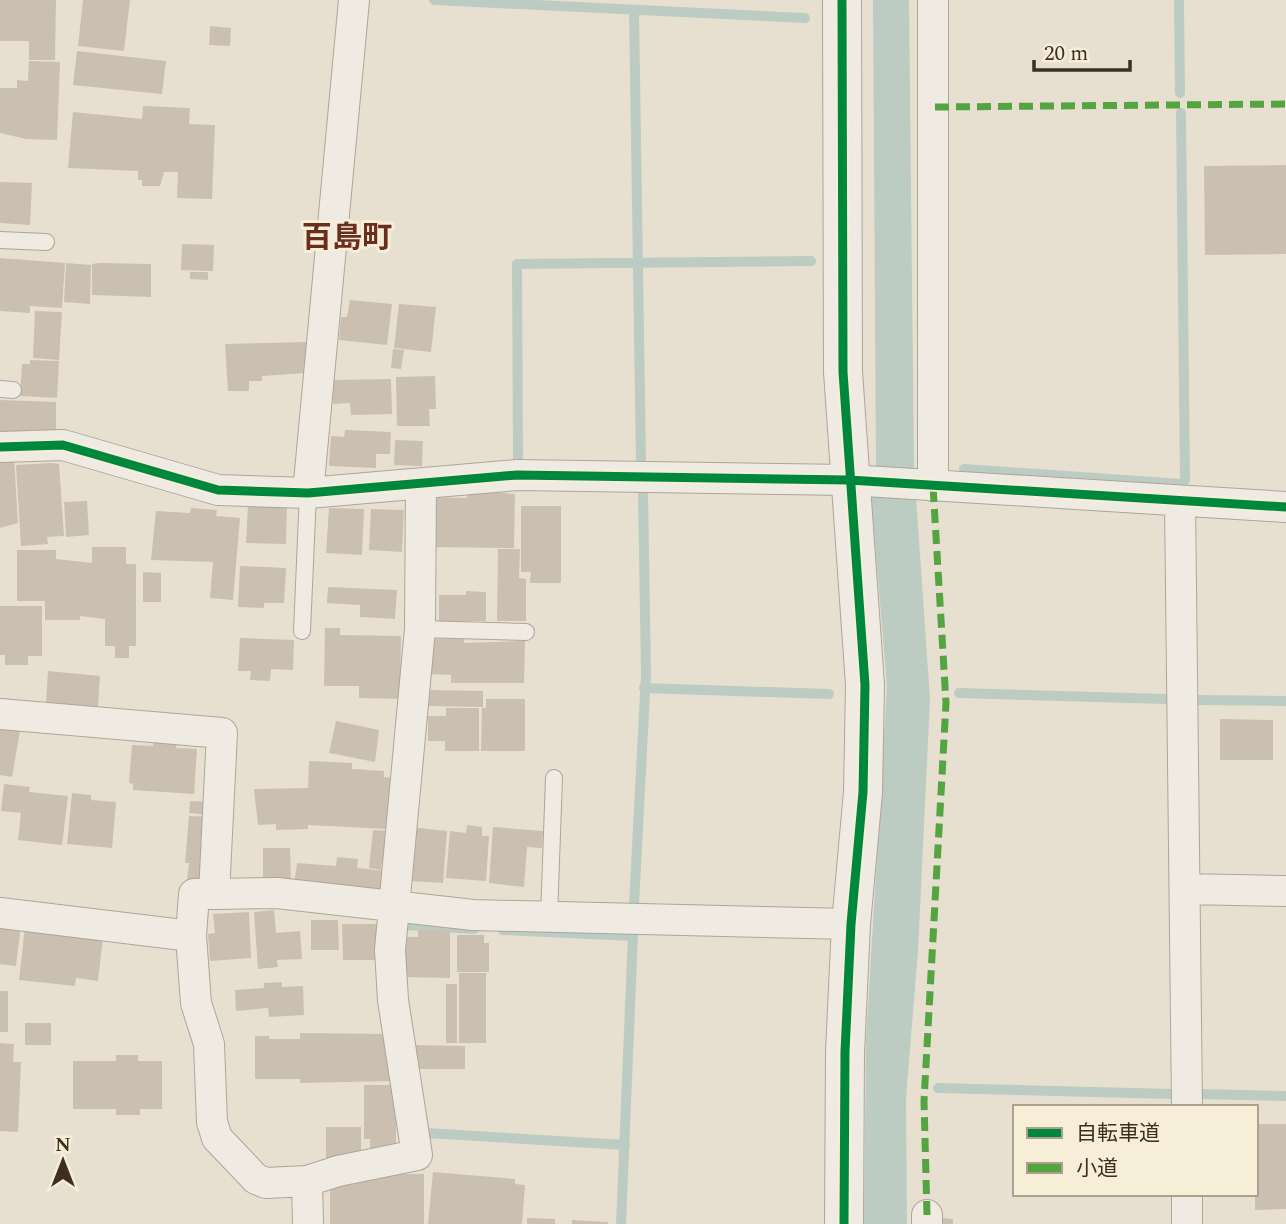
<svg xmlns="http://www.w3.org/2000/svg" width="1286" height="1224" font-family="Spectral,'Noto Sans JP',serif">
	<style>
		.water { fill: #bcccc2 }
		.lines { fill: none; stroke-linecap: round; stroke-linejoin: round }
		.stream { stroke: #bcccc2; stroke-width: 10 }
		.building { fill: #cbbfb2 }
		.service-casing { stroke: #ada599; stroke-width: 18 }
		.minor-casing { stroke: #ada599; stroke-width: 32 }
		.tertiary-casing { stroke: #ada599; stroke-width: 40 }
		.service { stroke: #efebe3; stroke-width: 16 }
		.minor { stroke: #efebe3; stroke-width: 30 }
		.tertiary { stroke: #efebe3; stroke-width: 38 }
		.quiet { stroke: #54a441; stroke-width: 7; stroke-dasharray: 14 7; stroke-linecap: butt }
		.cycleway-casing { stroke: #f7eed8; stroke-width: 13 }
		.cycleway { stroke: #00873e; stroke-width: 9 }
		.labels { text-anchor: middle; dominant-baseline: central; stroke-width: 6; stroke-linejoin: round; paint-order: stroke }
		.quarter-label { font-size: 30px; font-weight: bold; fill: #6b2e1e; stroke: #f7eed8 }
	</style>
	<rect width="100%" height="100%" fill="#e7e0d1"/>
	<!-- water -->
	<path class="water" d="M873,0h36l5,468 16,231 -12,252 -12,147 1,126h-43l2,-183 21,-355 -16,-191 5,-28z"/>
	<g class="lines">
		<!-- stream -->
		<path class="stream" d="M434,0l371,18
			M1179,0l1,93
			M634,10l7,453
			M518,462l-1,-198 294,-3
			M964,469l218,15 3,-4 -4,-367
			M644,688l185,6
			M959,693l207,6
			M1198,700l88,1
			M634,905l12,-231 -3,-181
			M404,925l70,4
			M503,930l130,6
			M938,1088l235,6
			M1200,1094l86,2
			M426,1144v-11l199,12
			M621,1224l12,-289"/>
	</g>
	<!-- building -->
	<path class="building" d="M0,0h56l-1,60h-26v-19h-29z
		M83,0h47l-6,51 -46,-5z
		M210,26l21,2 -1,18 -21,-1z
		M77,51l89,10 -4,33 -89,-9z
		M29,61l31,1 -3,78 -31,-1 -26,-6v-45h17v-8l11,1z
		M143,106l47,2 -1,16 26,1 -3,74 -35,-1 1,-26h-14l-4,14h-18v-6h-4v-9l-70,-3 5,-56 69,7z
		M1286,165v89l-81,1 -1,-89z
		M0,182l32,1 -2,42 -30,-2z
		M182,244l32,1 -1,26 -32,-1z
		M0,258l65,5 -3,45 -32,-2v7l-30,-2z
		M66,263l25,2 -1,39 -26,-2z
		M100,263l51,1v33l-59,-2v-31z
		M190,272h18v8l-18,-1z
		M350,300l42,4 -5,41 -48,-5 2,-23h6z
		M399,304l37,3 -5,45 -37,-4z
		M35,311l27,1 -3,48 -26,-2z
		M307,342v31l-45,3v5h-13v10h-21l-3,-47z
		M393,349l11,1 -3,19 -10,-1z
		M30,360l29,1 -2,37 -37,-2 2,-32h8z
		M435,376l1,33h-7l1,17h-33l-1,-49z
		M391,379l1,35 -41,1 -1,-12 -17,1 -1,-24z
		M0,400l56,2v32h-56z
		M345,430l46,2 -1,22h-14v14l-47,-2 2,-30 13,1z
		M395,440l28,1 -1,25 -28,-1z
		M14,457l4,66 -18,5v-70z
		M52,463l7,1 5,72 -17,1 1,7 -27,2 -5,-81z
		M467,490l48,4 -1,54 -84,-1v-50l37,1z
		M87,501l2,34 -23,2 -2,-35z
		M248,505l39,1 -1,38 -40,-1z
		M521,506h40v77h-31l1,-11h-10z
		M191,508l26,2 -1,6 24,2 -7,82 -23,-2 3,-36 -62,-2 5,-49 34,2z
		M329,508l35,1 -2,46 -36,-2z
		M371,509l33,1 -2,42 -33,-2z
		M92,547h34v17h10v82h-7v12h-14v-12h-10v-27l-25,-3v4h-35v-19h-28v-51h39v9l36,4z
		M498,549h22l-1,29 7,1v42h-29z
		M240,566l46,2 -2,35h-20v5l-26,-1z
		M143,572l18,1v29h-18z
		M328,587l69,3 -2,29 -35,-2v-12l-33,-2z
		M466,591l20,1v29h-47v-26h27z
		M0,606h42v50h-14v9h-23v-10h-5z
		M325,628h15v7l61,1 -1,63 -41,-1v-12h-35z
		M240,638l54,2 -1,30 -22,-1 -1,12 -20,-1 1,-9h-13z
		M431,639h33v4l61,-2 -1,42h-73v-8l-23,-1z
		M48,671l52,5 -2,30h-7v4l-41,-3 1,-5h-5z
		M425,690l58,1v16l-58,-1z
		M486,699h39v52h-44l1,-43h4z
		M446,708h33v43h-34v-10h-17v-25h18z
		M0,719l21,6 -9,52 -12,-2z
		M1220,719l53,1v40h-53z
		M336,721l43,9 -4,32 -46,-9z
		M154,739l23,1 -1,8 21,1 -3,45 -61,-4v-6l-4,-1 3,-38 21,1z
		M309,761l43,2v6l32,2v6l12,1 -8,51 -80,-4v4l-32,1v-6l-18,1 -4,-36 54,-1z
		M4,784l26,3 -1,5 39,4 -6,49 -44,-5 3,-27 -20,-2z
		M72,793l19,2v5l25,2 -4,46 -45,-4z
		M190,801l20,1 -2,13 -19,-2z
		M189,816l21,1 -5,65 -18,-2 2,-17h-4z
		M467,825l15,2v9h7l-3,45 -40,-3 4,-47 16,2z
		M410,827l37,4 -4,52 -35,-2z
		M493,827l50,4 -1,17 -15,-1 -3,40 -35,-4z
		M373,830l16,1 -3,29h-4l-1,10 -12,-2z
		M263,848h27l1,33 -28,1z
		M337,857l21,2 -1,9 29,3 -2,16 -6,5 -84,-8 3,-21 39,3z
		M274,910l2,23 24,-2 2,28 -25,1 1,7 -20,2 -4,-57z
		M249,912l2,46 -41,3 -2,-27 7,-1 -2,-19z
		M311,920h27l1,30h-28z
		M0,922l21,3 -5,41 -16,-2z
		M342,924h35l1,36h-35z
		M25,927l78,10 -5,44 -22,-3 -1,8 -56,-6z
		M418,930h32v48l-46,-1v-40h14z
		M457,935h27v8h5v29h-32z
		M459,973h27v70h-27z
		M282,982v5l21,-1 1,29 -35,2 -1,-9 -32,3 -1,-21 29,-2v-5z
		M446,984h11v59h-11z
		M0,991h8v41h-8z
		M25,1023h26v22h-26z
		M300,1033l90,1 3,47 -93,2v-4h-45v-43h14v3h31z
		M0,1043l14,1 -1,18h8l-3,70 -18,-1z
		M412,1045l53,1v23h-53z
		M116,1055h22v6h24v48h-22v6h-24v-6h-43v-48h43z
		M364,1085h32v69h-26v-15h-6z
		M1256,1124h30v85l-31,1z
		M326,1127h35v33h-35z
		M433,1172l82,7v5l10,1 -3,39h-94z
		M372,1174h52v50h-94v-38l27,-3v-6z
		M527,1218l28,1v5h-28z
		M942,1218l11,1v5h-11z
		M572,1220l36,2v2h-36z"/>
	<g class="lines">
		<!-- service casing -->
		<g class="service-casing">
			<path id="service" d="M0,240l46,2
				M0,389l13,1
				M420,629l106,3
				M302,631l6,-138
				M549,917l5,-139"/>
		</g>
		<!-- minor casing -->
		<g class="minor-casing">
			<path id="minor" d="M933,0v486
				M0,447l63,-2 155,45 90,3 209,-18 332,5 437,27
				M308,493l46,-493
				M1180,501l7,606
				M0,714l222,19 -8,161 63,-1 196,22 378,9
				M1186,889l100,2
				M214,894h-20l-3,42 5,67 13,41 3,78 5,16 39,41 10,4 41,-2 1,43
				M0,913l191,23
				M307,1181l31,-10 79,-16 -24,-155 -3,-50 30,-321 1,-144
				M1187,1194v30
				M927,1215v9"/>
		</g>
		<!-- tertiary casing -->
		<g class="tertiary-casing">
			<path id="tertiary" d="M842,0l1,372 22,313 -2,107 -12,132 -6,128 -1,172"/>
		</g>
		<!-- service -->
		<use href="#service" class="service"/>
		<!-- minor -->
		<use href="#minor" class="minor"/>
		<!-- tertiary -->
		<use href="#tertiary" class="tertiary"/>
		<!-- quiet -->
		<path class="quiet" d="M935,107l351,-3
			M927,1215l-3,-114 22,-398 -13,-217"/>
		<!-- cycleway casing -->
		<g class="cycleway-casing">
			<path id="cycleway" d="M842,0l1,372 22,313 -2,107 -12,132 -6,128 -1,172
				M0,447l63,-2 155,45 90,3 209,-18 332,5 437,27"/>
		</g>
		<!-- cycleway -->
		<use href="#cycleway" class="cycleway"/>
	</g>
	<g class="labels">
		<!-- quarter labels -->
		<g class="quarter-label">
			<text x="347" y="238">百島町</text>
		</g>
	</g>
	<!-- legend -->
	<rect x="1013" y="1105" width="245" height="91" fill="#f7eed8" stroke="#ada18e" stroke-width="2"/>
	<rect x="1027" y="1128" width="35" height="10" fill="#00873e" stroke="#ada18e" stroke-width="2"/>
	<text x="1076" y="1140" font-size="21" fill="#3d2e20">自転車道</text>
	<rect x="1027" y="1163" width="35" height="10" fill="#54a441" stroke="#ada18e" stroke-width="2"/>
	<text x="1076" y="1175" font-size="21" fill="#3d2e20">小道</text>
	<!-- north arrow -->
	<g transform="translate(63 1161)" stroke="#f7eed8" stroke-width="5" paint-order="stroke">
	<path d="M0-5L12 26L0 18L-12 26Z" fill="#3d2e20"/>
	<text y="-10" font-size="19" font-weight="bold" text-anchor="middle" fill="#3d2e20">N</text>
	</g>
	<!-- scale -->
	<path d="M1034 60v10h96v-10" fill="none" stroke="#3d2e20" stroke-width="3.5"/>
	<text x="1044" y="60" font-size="21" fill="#3d2e20" stroke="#f7eed8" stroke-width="5" paint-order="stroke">20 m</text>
</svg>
